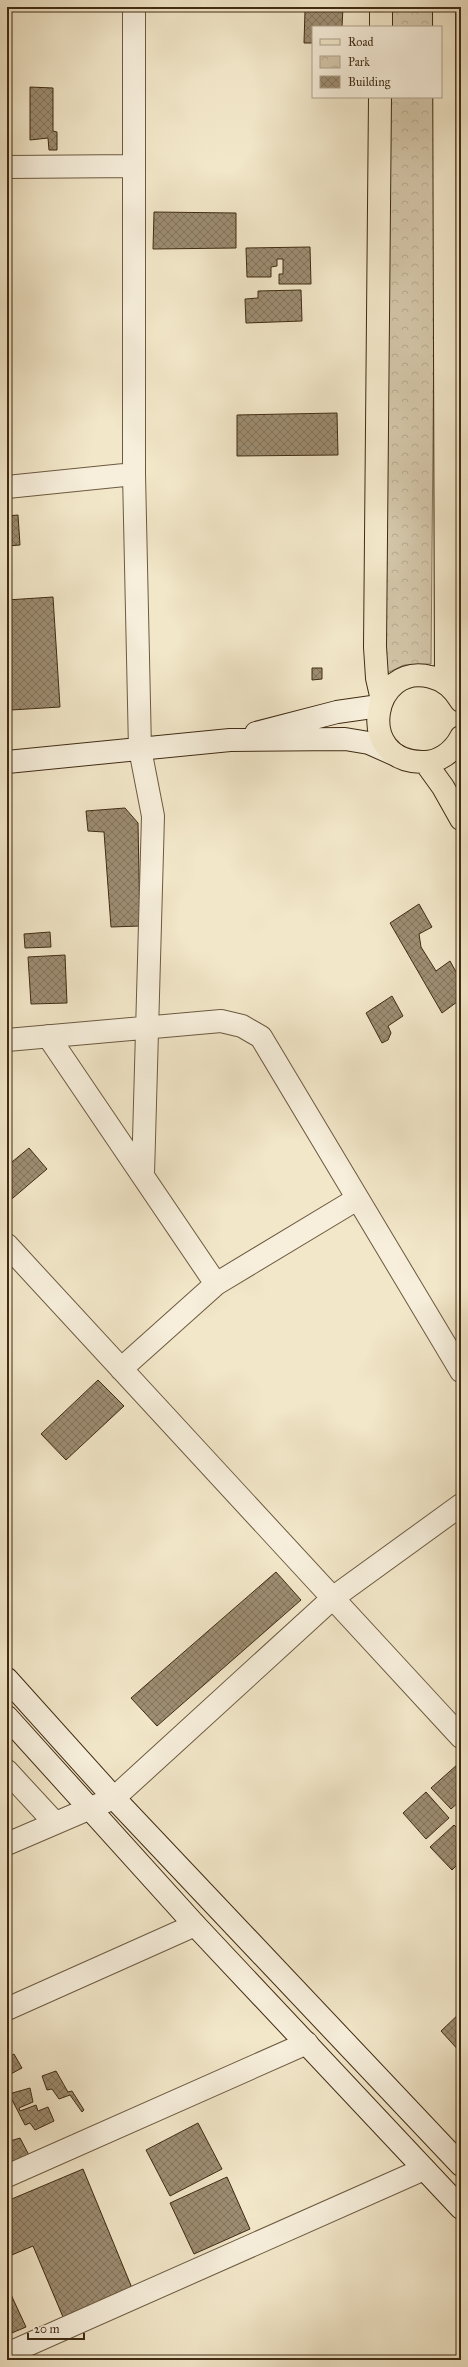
<svg xmlns="http://www.w3.org/2000/svg" width="468" height="2367" font-family="'IM FELL Great Primer',serif">
	<style>
		.park { fill: url(#park-crowns); stroke: #8a795e }
		.building { fill: url(#building-cross-hatch); stroke: #402b13 }
		.lines { fill: none; stroke-linecap: round; stroke-linejoin: round }
		.street-casing { stroke: #6c5a40; stroke-width: 24 }
		.secondary-casing { stroke: #402b13; stroke-width: 24 }
		.primary-casing { stroke: #402b13; stroke-width: 24 }
		.street { stroke: #f7efdc; stroke-width: 22 }
		.secondary { stroke: #f7efdc; stroke-width: 22 }
		.primary { stroke: #f2e7c9; stroke-width: 22 }
	</style>
	<defs>
		<pattern id="park-crowns" width="20" height="18" patternUnits="userSpaceOnUse"><rect width="20" height="18" fill="#d4c7aa"/><path d="M2 6a3 3 0 1 1 6 0M12 15a3 3 0 1 1 6 0" fill="none" stroke="#b7ab91"/></pattern>
		<pattern id="building-cross-hatch" width="8" height="8" patternUnits="userSpaceOnUse"><rect width="8" height="8" fill="#9d8d72"/><path d="M0 0l8 8M0 8l8-8" fill="none" stroke="#81735c"/></pattern>
	</defs>
	<rect width="100%" height="100%" fill="#f2e7c9"/>
	<filter id="stains"><feTurbulence type="fractalNoise" baseFrequency=".005" numOctaves="4"/><feColorMatrix values="0 0 0 0 .2 0 0 0 0 .09 0 0 0 0 .02 0 0 0 .5 -.17"/></filter>
	<radialGradient id="worn" r=".72"><stop offset=".6" stop-color="#630" stop-opacity="0"/><stop offset="1" stop-color="#630" stop-opacity=".3"/></radialGradient>
	<!-- park -->
	<path class="park" d="M390,7h47v20h-47z
		M389,97h47l-5,567 -27,1 -19,9z"/>
	<!-- building -->
	<path class="building" d="M234,7h109l-1,20h-29v16h-9l1,-33 -71,-1z
		M30,87l23,1v43l4,1v18h-8l-1,-12 -18,2z
		M154,212l82,1v35l-83,1z
		M310,247l1,37h-32v-10h4v-15h-6v7l-6,1v10h-24l-1,-29z
		M301,290l1,31 -56,2 -1,-24 13,-1v-7z
		M337,413l1,42 -101,1v-41z
		M18,515l2,30 -13,1v-30z
		M53,597l7,110 -49,3 -4,-64v-46z
		M312,668h10v11l-10,1z
		M125,808l13,15 2,103 -29,1 -7,-95 -16,-1 -2,-20z
		M419,904l13,23 -13,7 2,13 15,24 14,-10 11,20v18l-19,14 -52,-90z
		M50,932l1,15 -26,1 -1,-14z
		M65,955l2,48 -36,1 -3,-47z
		M392,996l11,20 -15,10 3,7 -3,7 -6,3 -16,-30z
		M29,1148l18,21 -40,34v-37z
		M98,1380l26,26 -58,54 -25,-26z
		M276,1572l25,28 -144,126 -26,-28z
		M458,1764l3,3v33l-10,9 -20,-21z
		M426,1792l23,26 -23,21 -23,-26z
		M461,1812v10l-5,-5z
		M454,1825l7,7v29l-9,9 -22,-23z
		M461,2012v41l-20,-22z
		M14,2054l8,14 -15,8v-18z
		M56,2071l12,21 4,-1 12,19 -2,2 -12,-17 -11,4 -7,-10 -5,1 -5,-14z
		M30,2088l3,14 -14,6 1,3 16,-6 2,6 10,-4 6,14 -19,9 -5,-7 -5,2 -16,-31z
		M198,2123l24,46 -52,27 -24,-46z
		M7,2136l3,5 10,-3 10,19 -23,9z
		M83,2169l49,119 -69,29 -30,-71 -26,11v-56z
		M227,2177l23,52 -56,25 -24,-51z
		M7,2286l19,41 -19,8z"/>
	<g class="lines">
		<!-- street casing -->
		<g class="street-casing">
			<path id="street" d="M134,7v467l6,275 13,67 -10,359
				M7,167l127,-1
				M7,487l127,-13
				M48,1036l168,248
				M7,1040l214,-19 21,5 19,11 200,334
				M7,1245l454,492
				M121,1369l95,-85 141,-85
				M7,1771l48,52
				M7,1844l107,-46 220,-201 127,-92
				M7,2009l188,-84
				M7,2176l300,-133
				M7,2354l417,-185"/>
		</g>
		<!-- secondary casing -->
		<g class="secondary-casing">
			<path id="secondary" d="M256,733l81,-21 42,-6
				M7,762l223,-22 115,-1 24,4 27,12
				M7,1679l107,119 347,367
				M7,1717l188,208 266,283"/>
		</g>
		<!-- primary casing -->
		<g class="primary-casing">
			<path id="primary" d="M444,7l2,676
				M381,27v-20
				M380,97l-5,550 2,31 5,22
				M461,701c-7,-12 -16,-21 -30,-24 -59,-16 -77,84 -9,85 17,1 32,-11 39,-25
				M425,762l18,25 18,32"/>
		</g>
		<!-- street -->
		<use href="#street" class="street"/>
		<!-- secondary -->
		<use href="#secondary" class="secondary"/>
		<!-- primary -->
		<use href="#primary" class="primary"/>
	</g>
	<!-- margin -->
	<rect width="468" height="2367" fill="none" stroke="#f2e7c9" stroke-width="24"/>
	<rect x="8" y="8" width="452" height="2351" fill="none" stroke="#402b13" stroke-width="2"/>
	<rect x="12" y="12" width="444" height="2343" fill="none" stroke="#402b13"/>
	<!-- legend -->
	<rect x="312" y="26" width="130" height="72" fill="#f7efdc" stroke="#aea18c"/>
	<rect x="320" y="39" width="20" height="6" fill="#f2e7c9" stroke="#aea18c"/>
	<text x="348" y="46" font-size="12" fill="#402b13">Road</text>
	<rect x="320" y="56" width="20" height="12" fill="url(#park-crowns)" stroke="#aea18c"/>
	<text x="348" y="66" font-size="12" fill="#402b13">Park</text>
	<rect x="320" y="76" width="20" height="12" fill="url(#building-cross-hatch)" stroke="#aea18c"/>
	<text x="348" y="86" font-size="12" fill="#402b13">Building</text>
	<!-- scale -->
	<path d="M28 2333v6h56v-6" fill="none" stroke="#402b13" stroke-width="2"/>
	<text x="34" y="2333" font-size="12" fill="#402b13" stroke="#f7efdc" stroke-width="3" paint-order="stroke">20 m</text>
	<rect width="100%" height="100%" filter="url(#stains)"/>
	<rect width="100%" height="100%" fill="url(#worn)"/>
</svg>
